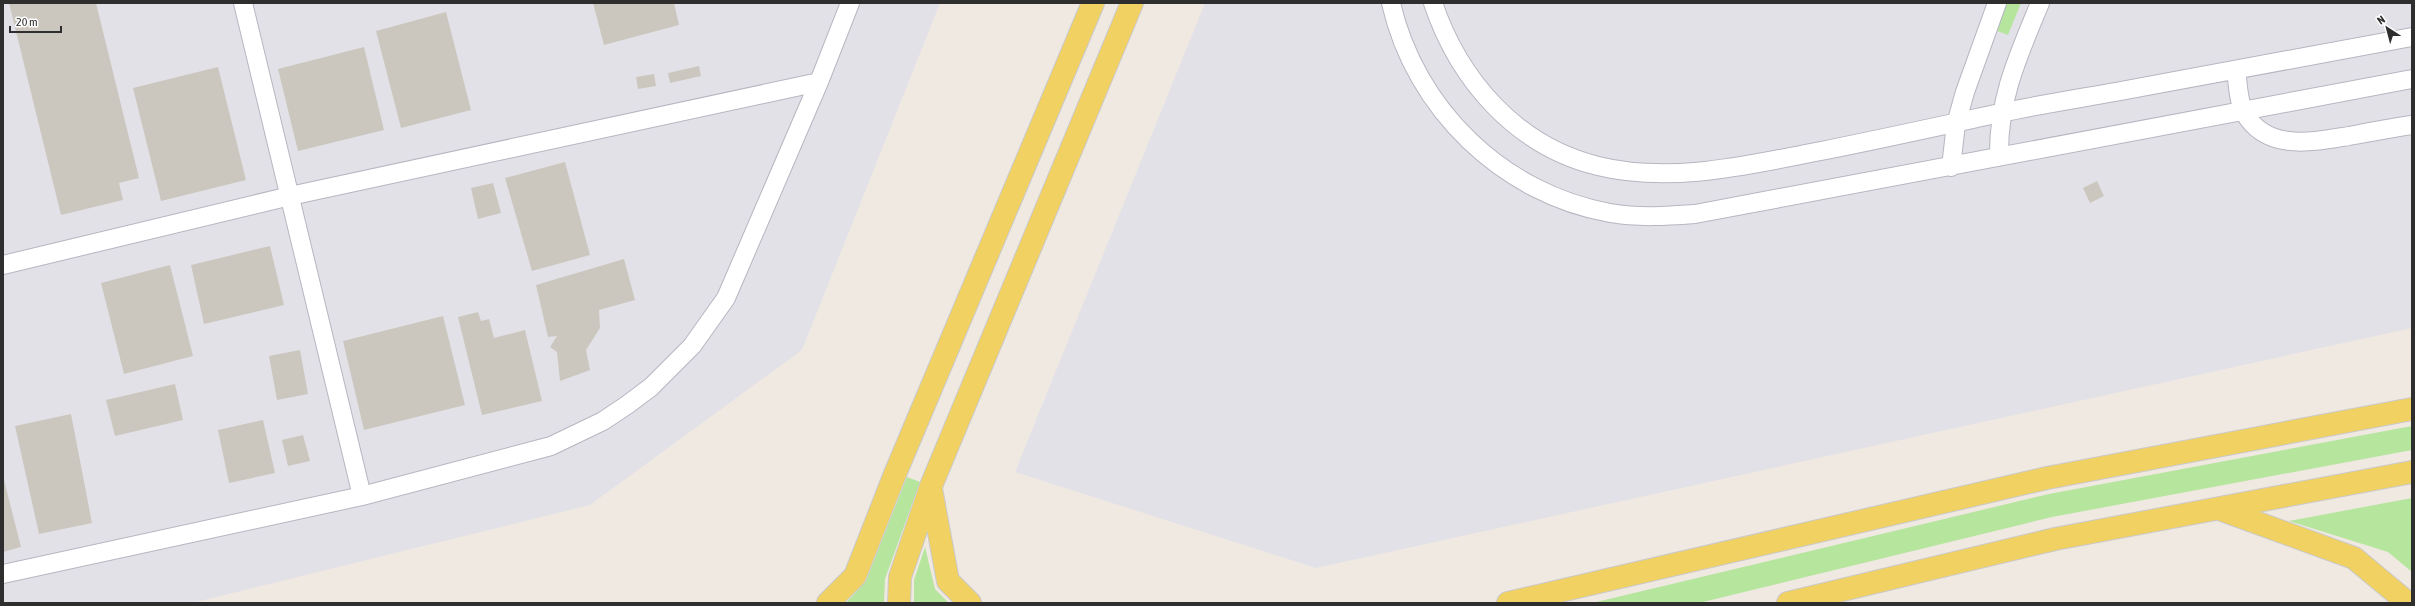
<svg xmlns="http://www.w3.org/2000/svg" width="2415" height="606" font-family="'Asap Condensed',sans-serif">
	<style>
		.industrial { fill: #e3e1e8 }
		.green { fill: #b6e59e }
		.building { fill: #cbc7bf }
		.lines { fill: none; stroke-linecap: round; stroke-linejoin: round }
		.minor-casing { stroke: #b4b7c1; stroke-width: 20 }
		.major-casing { stroke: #c9c9c9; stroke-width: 24 }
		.minor { stroke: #fff; stroke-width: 18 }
		.major { stroke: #f2d163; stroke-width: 22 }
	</style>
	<rect width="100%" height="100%" fill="#efe9e1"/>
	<!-- industrial -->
	<path class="industrial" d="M3,3h937l-138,347 -212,155 -398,98h-189z
		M1205,3h1207v325l-1096,240 -301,-96z"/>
	<!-- green -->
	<path class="green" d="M1999,3h22l-13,32 -19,-7z
		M2412,426v24l-360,67 -353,86h-107l457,-109z
		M907,477l13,5 -35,97 -1,24h-38l20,-22z
		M2412,498v74l-24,-20 -99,-31z
		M925,547l10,42 14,14h-35v-23z"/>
	<!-- building -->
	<path class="building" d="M9,3h87l43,175 -20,5 4,17 -62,15z
		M593,3h81l5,22 -75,20z
		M446,12l25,98 -70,18 -25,-97z
		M364,47l20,83 -86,21 -20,-82z
		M699,66l2,10 -31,7 -2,-10z
		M218,67l28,113 -85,21 -28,-113z
		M654,74l2,12 -18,3 -2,-12z
		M565,162l25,93 -58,16 -27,-93z
		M2097,181l7,15 -14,7 -7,-15z
		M493,183l8,30 -23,6 -7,-31z
		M270,246l14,59 -80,19 -13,-59z
		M624,259l11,41 -36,10 1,18 -14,22 4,20 -30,11 -3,-29 -7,-5 7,-11 -9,1 -12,-52z
		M170,265l23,91 -69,18 -23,-91z
		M478,312l3,9 8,-2 5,19 31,-8 17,71 -60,14 -24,-98z
		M443,316l22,89 -101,25 -21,-89z
		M300,350l8,44 -31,6 -8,-44z
		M175,384l8,36 -68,16 -9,-36z
		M71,414l21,109 -53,11 -24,-108z
		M263,420l12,53 -46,10 -11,-53z
		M303,435l7,26 -22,5 -6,-26z
		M3,476l18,71 -18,5z"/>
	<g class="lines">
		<!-- minor casing -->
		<g class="minor-casing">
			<path id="minor" d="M243,3l119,493
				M1391,3c24,106 112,191 219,210 29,5 57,3 85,1l717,-135
				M1433,3c26,77 83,143 165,163 73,18 150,-1 223,-15 60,-12 119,-25 179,-38 47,-10 95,-17 142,-26 90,-16 180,-33 270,-50
				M2236,70c2,13 2,31 8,42 22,40 68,30 105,24 21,-4 42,-8 63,-11
				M1999,157c-1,-58 19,-101 41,-154
				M1951,167l5,-43 9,-32 32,-89
				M3,265l287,-69 529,-114
				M3,574l359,-78 189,-50 52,-25 24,-16 24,-18 41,-41 34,-48 93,-216 31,-79"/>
		</g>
		<!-- major casing -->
		<g class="major-casing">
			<path id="major" d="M931,489l17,92 22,22
				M2219,509l135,49 54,45
				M828,603l27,-27 40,-102 198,-471
				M899,603l1,-26 31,-91 201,-483
				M1508,603l539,-125 365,-69
				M1788,603l267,-64 357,-67"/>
		</g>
		<!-- minor -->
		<use href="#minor" class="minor"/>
		<!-- major -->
		<use href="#major" class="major"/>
	</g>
	<!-- border -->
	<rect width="2415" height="606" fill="none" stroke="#2e2e2e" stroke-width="8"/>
	<!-- north arrow -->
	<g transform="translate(2387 28) rotate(324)" stroke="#ffffff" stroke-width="3" paint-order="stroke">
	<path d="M0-3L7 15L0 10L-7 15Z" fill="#2e2e2e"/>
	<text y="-6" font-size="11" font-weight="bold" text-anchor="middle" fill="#2e2e2e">N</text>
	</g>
	<!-- scale -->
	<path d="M10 26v6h51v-6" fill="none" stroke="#2e2e2e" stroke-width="2"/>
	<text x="16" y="26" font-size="12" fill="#2e2e2e" stroke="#ffffff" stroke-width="3" paint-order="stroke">20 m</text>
</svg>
